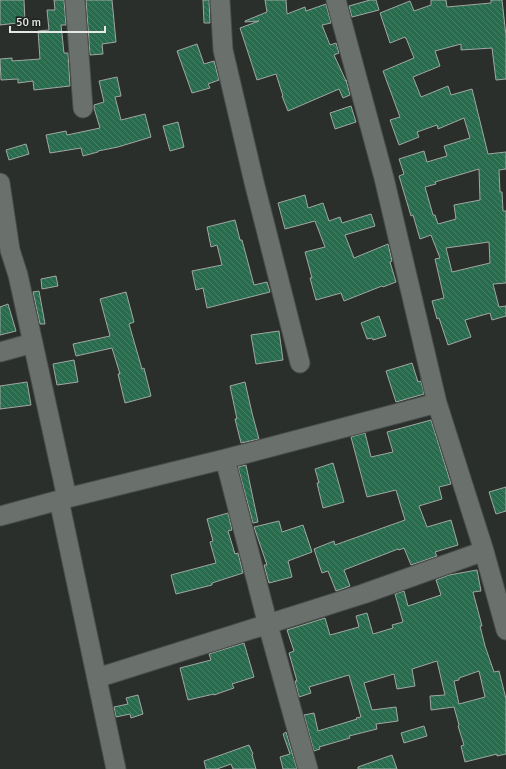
<svg xmlns="http://www.w3.org/2000/svg" width="506" height="769" font-family="Signika,sans-serif">
	<style>
		.building { fill: url(#building-back-hatch); stroke: #a1a7a4; fill-rule: evenodd }
		.lines { fill: none; stroke-linecap: round; stroke-linejoin: round }
		.minor-casing { stroke: #494d4b; stroke-width: 21 }
		.minor { stroke: #6a706c; stroke-width: 19 }
	</style>
	<defs>
		<pattern id="building-back-hatch" width="6" height="6" patternUnits="userSpaceOnUse"><rect width="6" height="6" fill="#286b4d"/><path d="M-1 5l2 2M0 0l6 6M5-1l2 2" fill="none" stroke="#478067"/></pattern>
	</defs>
	<rect width="100%" height="100%" fill="#2a2f2c"/>
	<!-- building -->
	<path class="building" d="M0,0h24l1,22 -25,3z
		M54,0h10l2,25h-5l3,28h4l2,33 -36,4 -1,-9 -15,2v-4l-17,1 -1,-21 12,-1v3l28,-2 -2,-28 11,-1 -2,-20h8z
		M86,0h26l4,42 -14,2 1,10 -13,1z
		M203,0h6l1,23h-6z
		M265,0h21l1,14 18,-7 1,4 20,-7 5,19 -9,2 8,20 6,-2 3,10 -5,2 12,26v-1l4,15 -7,3 -4,-9 -51,22 -6,-15h1l-7,-22 -19,6 -17,-52 19,-7 -14,1v-1l22,-9z
		M370,0h6l3,10 -27,7 -3,-11z
		M431,0h15l1,7 44,-4v-3h11l4,36v43l-10,1 -4,-32 -31,2v-6l-26,7 5,15 -27,11 8,20 27,-11 3,9 21,-6 4,16 12,49 18,-2v17l-7,1 1,22h2l1,19h3v72l-13,1 6,23 7,-1v10l-14,4 -2,-7 -25,7 6,17 -23,8 -9,-27 -2,1 -5,-18 12,-3 -9,-39 5,-1 -9,-23 -11,4 -7,-24 -2,1 -12,-40 5,-2 -5,-15 25,-8 3,11 20,-6 -3,-10 26,-8 -6,-20 -26,11 -1,-4 -20,7 2,5 -20,8 -9,-25 10,-3 -17,-46 31,-13 -8,-20h-1v-1l-15,6 -10,-30 30,-12 4,10 17,-6zM479,169l1,31 -26,5 2,14 -18,5 -3,-9h-2l-8,-28 11,-3 -1,-2zM489,242l1,21 -38,9 -6,-24z
		M197,44l7,20 10,-3 5,19 -11,4 2,4 -18,5 -15,-42z
		M117,77l4,19 -6,1 6,23 24,-6 6,23 -33,10 -20,4v1l-15,4 -2,-8 -31,5 -4,-18 20,-4 1,4 33,-7 -6,-20v-3l10,-3 -5,-21z
		M351,106l5,16 -21,7 -5,-16z
		M178,122l6,25 -14,4 -7,-25z
		M26,144l3,10 -20,6 -3,-10z
		M305,195l3,13 15,-5 6,18 11,-4 2,6 29,-9 4,12 -30,9 9,23 34,-14 4,17 -2,1 6,20 -13,5 -1,-1 -38,15 -3,-8 -25,7 -6,-22h2l-7,-26 20,-5 -10,-26 -30,8 -7,-26z
		M235,220l5,20h2l12,45 13,-3 3,10 -63,16 -4,-20 -7,2 -4,-19 30,-6 -5,-20 -6,2 -4,-20z
		M56,276l2,10 -16,3 -1,-10z
		M39,291l6,33h-5l-7,-32z
		M126,292l8,30 -5,2 13,45 2,-1 7,28 -26,7 -7,-29h2l-8,-26 -36,8 -3,-12 37,-8 -10,-37z
		M8,304l8,27 -16,4v-28z
		M379,316l7,20 -13,4 -1,-2 -5,1 -6,-16z
		M279,331l4,29 -27,4 -5,-29z
		M74,360l4,22 -21,3 -4,-21z
		M412,363l6,19 3,-1 3,13 -28,8 -10,-31z
		M27,382l4,23 -31,4v-23z
		M245,382l7,31 7,26 -18,4 -6,-24h2l-7,-33z
		M431,420l20,64 -12,3 3,12 -23,7 8,21 24,-7 7,25 -23,7 2,4 -26,9 -7,-17 -5,2 -1,-1 -54,21 6,16 -14,5 -8,-20 -6,2 -8,-24 20,-8 1,4 70,-25 -9,-30 -29,7 -16,-60 14,-4 6,24 22,-5 -6,-20z
		M333,463l11,39 -21,6 -6,-25h2l-4,-14z
		M246,465l12,57 -5,1 -15,-56z
		M506,487v24l-10,3 -7,-22z
		M228,513l4,17 -4,1 7,23 3,-1 5,20 -31,10v2l-36,9 -5,-19 45,-12 -6,-21 3,-1 -6,-22z
		M279,521l3,11 21,-7 9,27 -24,9 4,16 -23,6 -5,-18h3l-13,-38z
		M477,570l4,21 -8,1 9,34h-2l5,20 9,26 5,-1 7,28v55l-9,2v-2l-32,8 -4,-16 3,-1 -6,-19 1,-1 -5,-18 -23,3 -1,-14 15,-1 -8,-34 -25,8 3,17 -18,3 -3,-15 -30,9 8,27 24,-3 2,14 -22,3 1,5 -28,7 1,2 -31,9 1,2 -6,2 -10,-36 10,-2 4,18 39,-12 -1,-1 5,-1 -12,-42 -40,12 2,6 -12,4 -4,-16h2l-8,-28 5,-2 -7,-21 38,-12 5,17 29,-8 -3,-11 11,-3 6,21 20,-6 -1,-3 11,-3 -8,-28 9,-3 4,15 33,-11 -5,-15 13,-5zM479,671l6,26 -26,7 -5,-23 5,-1v-2z
		M244,643l10,34 -22,7 2,4 -20,7v-1l-26,6 -8,-32 31,-8 -2,-6z
		M138,695l5,19 -12,4 -1,-4 -14,3 -2,-10 14,-3 -2,-6z
		M424,726l3,10 -23,7 -3,-10z
		M286,732l11,37h-14l-3,-12 10,-3 -7,-20z
		M249,745l4,9 -1,1 4,14h-23l-2,-5 -14,5h-11l-2,-8z
		M392,755l5,14h-39v-2z"/>
	<g class="lines">
		<!-- minor casing -->
		<g class="minor-casing">
			<path id="minor" d="M75,0l8,108
				M220,0l3,50 31,132 46,181
				M336,0l48,178 53,225 47,148 22,79
				M0,183l10,67 8,25 49,223
				M0,352l33,-9
				M225,459l43,166 40,144
				M59,500l57,269
				M0,516l67,-18 158,-39 212,-56
				M97,678l266,-84 121,-43"/>
		</g>
		<!-- minor -->
		<use href="#minor" class="minor"/>
	</g>
	<!-- scale -->
	<path d="M10 26v6h95v-6" fill="none" stroke="#e5e8e7" stroke-width="2"/>
	<text x="16" y="26" font-size="12" fill="#e5e8e7" stroke="#202522" stroke-width="3" paint-order="stroke">50 m</text>
</svg>
